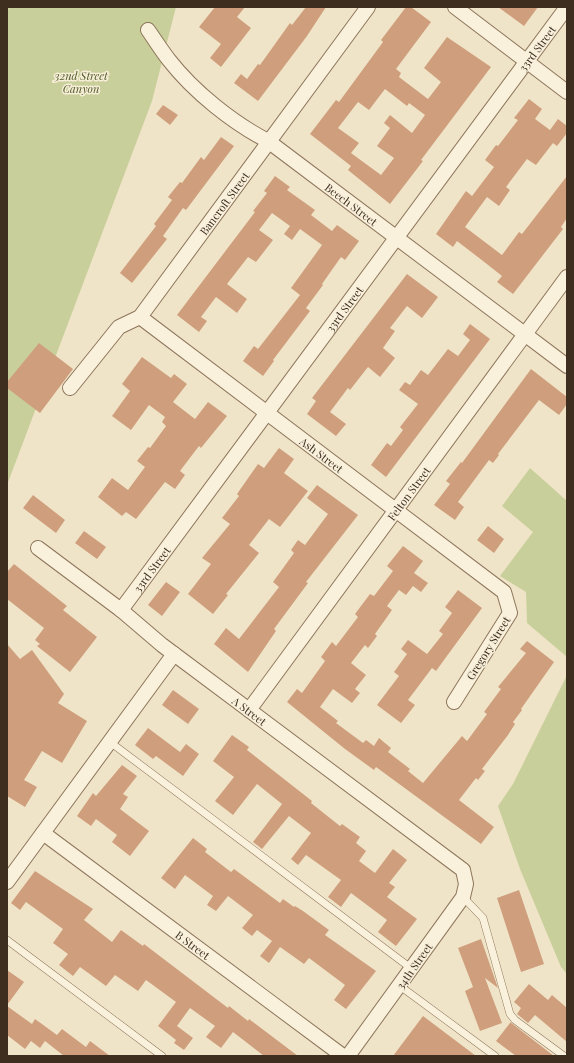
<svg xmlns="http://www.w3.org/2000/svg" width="574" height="1063" font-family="'Playfair Display',serif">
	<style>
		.green { fill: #c9cf9b }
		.building { fill: #cf9f7d; fill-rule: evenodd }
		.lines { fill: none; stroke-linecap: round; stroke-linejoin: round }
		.service-casing { stroke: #8d765c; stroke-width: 8 }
		.minor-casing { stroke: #8d765c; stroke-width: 16 }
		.service { stroke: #faf1dc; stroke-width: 7 }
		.minor { stroke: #faf1dc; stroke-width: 14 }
		.labels { text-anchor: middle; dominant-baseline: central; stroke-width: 3; stroke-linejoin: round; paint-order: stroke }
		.street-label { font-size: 11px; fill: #3d2e20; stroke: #f7eed8 }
		.park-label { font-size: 11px; font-style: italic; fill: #4d5a26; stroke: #f7eed8 }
	</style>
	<rect width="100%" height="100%" fill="#f0e4c8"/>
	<!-- green -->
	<path class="green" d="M9,7h167l-24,94 -145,384v-473z
		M530,468l37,33v156l-40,-34 -1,-31 -26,-16 33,-44 -31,-26z
		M567,675v299l-6,-7 -41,-98 -22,-63 15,-22z"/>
	<!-- building -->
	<path class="building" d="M215,7h30l-8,10 14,11 -30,39 -11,-9 11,-14 -22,-17z
		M306,7h20l-19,29 -49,65 -24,-18 7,-9 6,5 11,-15 2,1 30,-42 2,2z
		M406,7h5l20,15 -35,47 5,4 -2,4 29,22 13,-17 -17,-14 23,-31 44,30 -70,93 2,1 -33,43 -42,-34 3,-4 -41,-32 26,-34 3,2 44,-60 -2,-2zM385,89l22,17 2,-3 16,12 -13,18 -22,-18 -6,8 6,5 -13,18 17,12 -13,17 -30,-22 8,-10 -21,-15 20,-26 11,8z
		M498,7h40l-14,19z
		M529,99l13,10 -7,10 15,11 8,-11 9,7v7l-10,13 -4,-3 -17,22 -9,-6 -21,28 4,3 -11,16 -12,-9 -22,30 37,28 17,-23 3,2 45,-58v42l-6,9 2,2 -50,65 -16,-12 5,-6 -19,-15 -26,-20 -4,6 -17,-13 30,-43 6,5 22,-29 -9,-7 11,-15 2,1 20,-26 -4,-2z
		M163,105l15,10 -8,10 -14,-11z
		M221,137l13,9 -48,64 -3,-2 -20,28 4,3 -35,44 -12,-10 36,-47 -2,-2 18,-24 -4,-3 12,-15 2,1 19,-26 3,3z
		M275,176l15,11 -3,3 28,20 -4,5 21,16 5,-6 22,16 -14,19 -4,-3 -19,27 1,1 -17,23 4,3 -37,49 1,1 -11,15 -20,-15 11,-15 4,3 42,-54 -9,-7 31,-43 -22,-16 -8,11 -8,-6 6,-8 -18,-13 -13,17 14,10 -17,22 -8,-5 -21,27 20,15 -10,14 -21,-16 -15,20 6,4 -8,11 -22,-17 78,-103 -2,-1 14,-18 -3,-2z
		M407,274l31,23 -16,21 -15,-12 -17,22 5,3 -12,17 12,10 -15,19 -12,-10 -18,23 -2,-2 -18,24 16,12 -10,12 -29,-22 9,-13 -4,-3z
		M470,324l20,15 -104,138 -15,-12 16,-22 4,3 12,-16 -3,-3 18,-23 -19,-14 6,-8 5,3 11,-15 7,5 20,-26 10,7 12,-16 -7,-6z
		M39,343l34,26 -33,44 -33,-25v-6z
		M142,357l29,21 3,-4 13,10 -14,18 22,17 13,-17 19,14 -26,32 -2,-2 -19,25 5,4 -10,14 -10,-7 -29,37 -10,-7 -4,4 -24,-19 14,-19 16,12 17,-23 -8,-6 11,-14 2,1 16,-22 -4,-4 3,-5 -16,-12 -18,25 -19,-14 18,-25 -8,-7z
		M531,369l36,28v7l-8,11 -20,-15 -41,54 1,1 -6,8 -4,-3 -31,42 6,5 -9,13 -21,-15 16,-21 -4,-3 15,-19 1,1z
		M279,448l15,11 -10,14 24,18 -28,36 -11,-8 -20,26 10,8 -33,41 2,1 -15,19 -25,-20 23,-30 -9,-6 28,-34 -8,-6 17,-22 -2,-2 21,-30 6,4z
		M317,485l41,30 -52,67 2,1 -34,46 2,2 -28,41 -34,-28 12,-16 13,11 40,-52 -6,-5 21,-29 -3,-3 7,-10 7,5 23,-31 -21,-16z
		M33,495l32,25 -9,13 -33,-25z
		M488,526l16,13 -10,14 -17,-13z
		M84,531l22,16 -9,12 -22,-16z
		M403,546l20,15 -9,12 14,10 -7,9 -8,-6 -7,9 -7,-5 -12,16 5,4 -17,24 2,2 -9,12 -3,-3 -14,18 15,12 -11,14 5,4 -8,10 -19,-14 -13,18 18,14 -2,2 27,20 3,-3 8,6 5,-8 12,10 -3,4 22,17 -2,2 15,12 39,-47 5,5 20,-27 -3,-2 17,-23 -3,-2 28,-34 -6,-4 7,-8 27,21 -33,47 1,1 -9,12 2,2 -7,11 -26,34 3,2 -7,9 -2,-2 -17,22 35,27 -13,17 -105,-77 -2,3 -29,-21 -58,-47 10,-13 5,4 23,-32 -4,-4 11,-15 4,4 22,-29 -3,-3 15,-20 4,2 19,-25 -6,-5z
		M14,564l53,42 -4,4 34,27 -27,35 -33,-26 3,-2 -5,-4 9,-12 -37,-29v-27z
		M166,582l14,10 -18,24 -14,-11z
		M458,590l24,18 -46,63 -4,-3 -24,32 7,5 -14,18 -24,-18 22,-29 -5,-4 13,-18 -6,-5 7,-9 19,14 16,-20 -4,-3 13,-18 -7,-6z
		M7,644l13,15 12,-9 32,44 -6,9 29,18 -25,42 -20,-12 -18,29 13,7 -12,20 -18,-11z
		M173,690l26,19 -11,15 -26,-19z
		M148,728l32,24 6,-8 13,10 -16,22 -27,-20 -3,3 -18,-14z
		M232,735l17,12 -2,3 65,51 -1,2 29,23 2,-2 18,13 -4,6 10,8 -7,10 16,12 18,-24 14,11 -18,23 6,4 -8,10 30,22 -21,27 -18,-14 9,-12 -36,-27 -10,14 -13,-10 13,-17 -35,-25 -8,10 -7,-6 20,-26 -22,-17 -27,33 -9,-7 29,-38 -25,-20 -24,31 -18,-14 19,-24 -21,-16z
		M122,765l15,11 -14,18 5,3 -8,12 29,22 -19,25 -18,-14 5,-7 -21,-16 -5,7 -14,-10 16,-23 3,3z
		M193,838l14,11 -2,3 26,20 3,-3 46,34 3,-4 11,8 1,-1 8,5 26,19 -4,5 51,36 -30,38 -12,-9 11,-15 -36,-27 -5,6 -24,-17 -11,16 -9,-7 12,-15 -15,-11 -5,6 -10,-8 11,-13 -25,-19 -12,15 -9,-6 6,-9 -28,-21 -10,14 -14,-11z
		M35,871l58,38 -9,11 28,22 9,-12 22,16 1,-2 84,64 1,-2 19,15 1,-2 49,37h-34l-31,-24 -12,16 -15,-11 9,-11 -25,-18 -13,18 16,12 -9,12 -10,-7 2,-3 -18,-14 18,-24 -30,-22 -8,11 -23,-16 -9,11 -26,-19 -7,9 -14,-11 9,-11 -15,-11 10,-14 -37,-27 -6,8 -9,-7z
		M519,890l25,74 -23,8 -24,-74z
		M481,939l17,49 -13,-10 17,45 -22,8 -15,-40 8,-4 -15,-39z
		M7,970l17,12 -17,23z
		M529,984l19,16 4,-5 15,13v34l-32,-27 -7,8 -11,-9 4,-6 -7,-6z
		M7,1006l25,18 3,-5 22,16 5,-6 24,18 4,-6 20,15h-46l-19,-15 -5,7 -9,-7 -6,8 -18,-14z
		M423,1016l53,40h-83z
		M510,1023v-1l44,34h-38l-20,-15z"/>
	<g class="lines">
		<!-- service casing -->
		<g class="service-casing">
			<path id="service" d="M110,742l302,227
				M463,897l20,21 27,96 5,6 49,36
				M7,940l155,116
				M400,986l95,70"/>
		</g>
		<!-- minor casing -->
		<g class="minor-casing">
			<g id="minor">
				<path d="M455,7l112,85"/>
				<path id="s1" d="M148,30c7,10 14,21 21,30 25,32 64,63 99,81l299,225"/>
				<path id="s2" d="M140,317l364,275 6,21 -56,89"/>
				<path id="s3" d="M70,388l49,-61 21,-10 228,-310"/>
				<path id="s4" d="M38,548l83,62 41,35 301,225 3,14 -3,13 -115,159"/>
				<path id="s5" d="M121,610l446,-603"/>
				<path id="s6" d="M249,710l318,-433"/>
				<path id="s7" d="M43,833l300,223"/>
				<path d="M7,882l167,-228"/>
			</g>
		</g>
		<!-- service -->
		<use href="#service" class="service"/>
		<!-- minor -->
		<use href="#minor" class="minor"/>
	</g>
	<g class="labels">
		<!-- street labels -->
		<g class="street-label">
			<text stroke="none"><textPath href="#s5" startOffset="699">33rd Street</textPath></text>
			<text stroke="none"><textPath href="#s3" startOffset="243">Bancroft Street</textPath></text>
			<text stroke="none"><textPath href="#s1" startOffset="270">Beech Street</textPath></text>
			<text stroke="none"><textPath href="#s5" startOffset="375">33rd Street</textPath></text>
			<text stroke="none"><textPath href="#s2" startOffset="228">Ash Street</textPath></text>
			<text stroke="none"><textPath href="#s6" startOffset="269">Felton Street</textPath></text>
			<text stroke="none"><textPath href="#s5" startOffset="51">33rd Street</textPath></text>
			<text transform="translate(488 648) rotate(-58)">Gregory Street</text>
			<text stroke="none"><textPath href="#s4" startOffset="267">A Street</textPath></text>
			<text stroke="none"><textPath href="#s7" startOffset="187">B Street</textPath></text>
			<text transform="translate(414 966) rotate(-55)">34th Street</text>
		</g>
		<!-- park labels -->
		<g class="park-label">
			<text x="81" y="75">32nd Street<tspan x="81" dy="13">Canyon</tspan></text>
		</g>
	</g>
	<!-- border -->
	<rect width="574" height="1063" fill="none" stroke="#3d2e20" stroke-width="16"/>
</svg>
